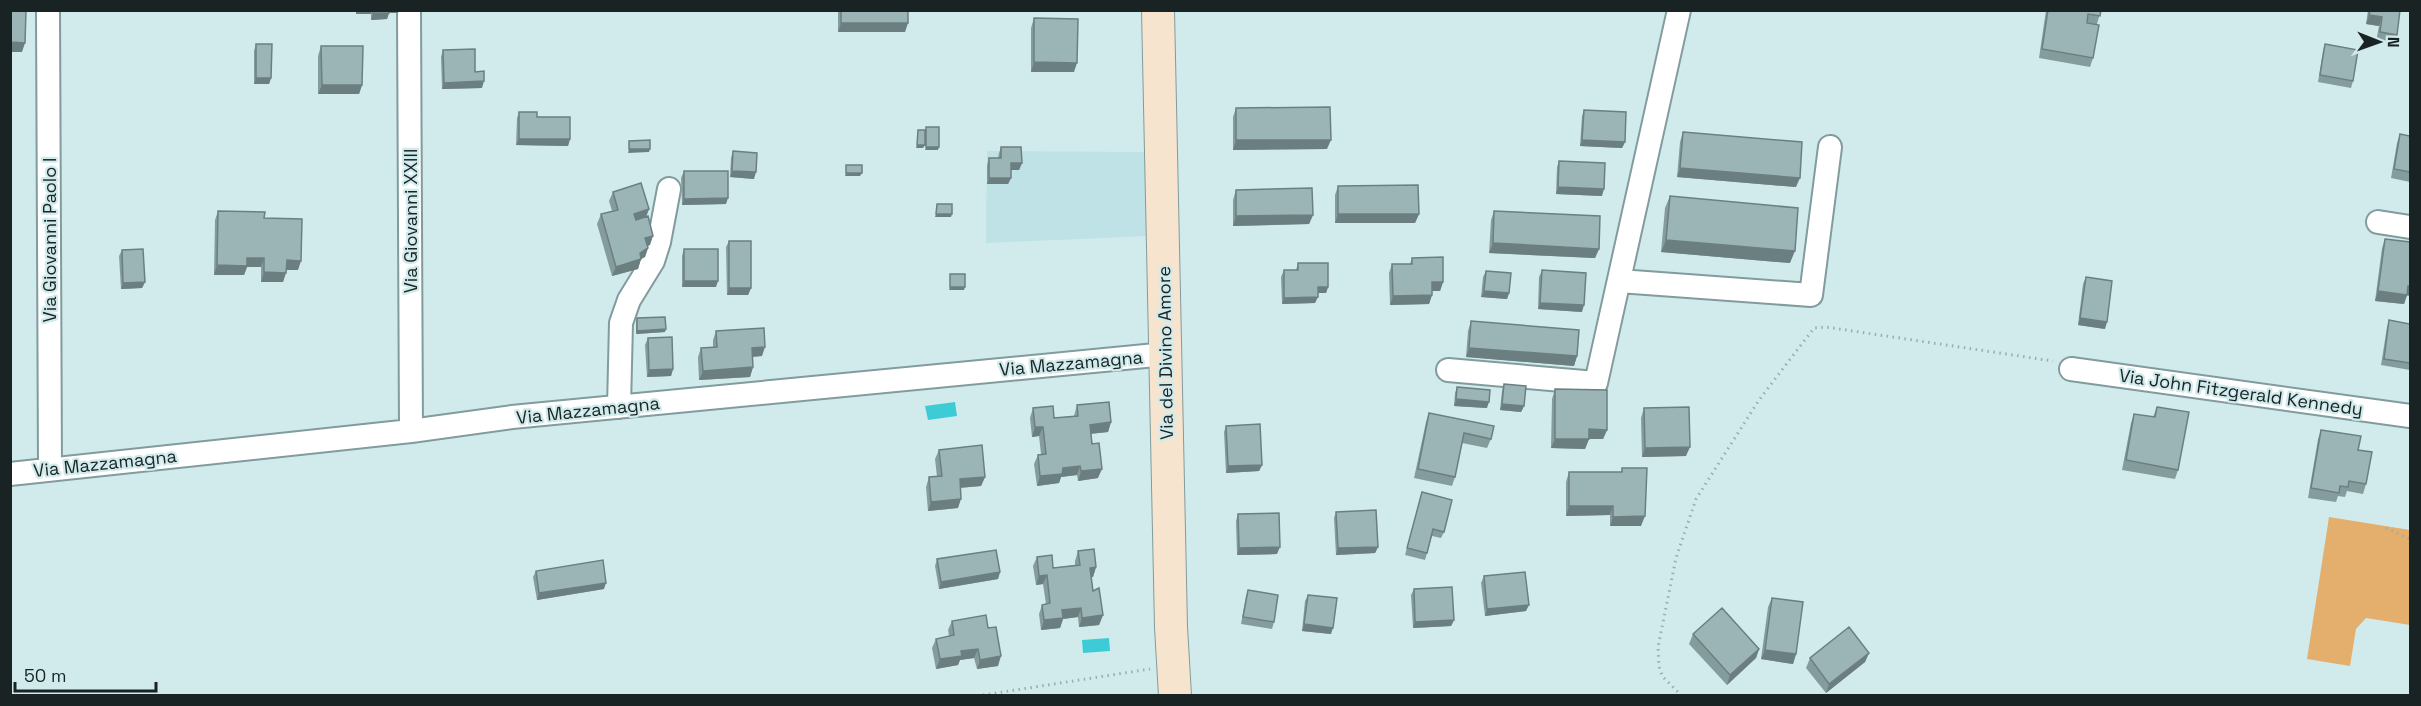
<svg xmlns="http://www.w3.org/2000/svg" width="2421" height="706" font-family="'Space Grotesk',sans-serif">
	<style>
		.built { fill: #bee2e5 }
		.green { fill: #e4af6c }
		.water { fill: #3dcbd5 }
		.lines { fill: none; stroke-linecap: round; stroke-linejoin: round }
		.minor-casing { stroke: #829b9d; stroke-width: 26 }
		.secondary-casing { stroke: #829b9d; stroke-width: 34 }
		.path { stroke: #98adae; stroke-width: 3; stroke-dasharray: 1.5 4.5; stroke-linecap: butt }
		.minor { stroke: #fff; stroke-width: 22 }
		.secondary { stroke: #f6e4ce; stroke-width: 32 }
		.wall { fill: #859c9d }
		.shaded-wall { fill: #6c7f80 }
		.building { fill: #9bb5b7; stroke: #6c7f80; stroke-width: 1.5 }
		.labels { text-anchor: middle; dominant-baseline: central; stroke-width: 4.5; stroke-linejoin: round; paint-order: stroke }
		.street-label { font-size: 18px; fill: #192323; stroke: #d1ebed }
	</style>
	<rect width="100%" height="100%" fill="#d1ebed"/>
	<!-- built -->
	<path class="built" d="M987,151l158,1 2,84 -161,7z"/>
	<!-- green -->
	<path class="green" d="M2329,517l81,13v95l-44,-7 -10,11 -6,37 -43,-7z"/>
	<!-- water -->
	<path class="water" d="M955,402l2,14 -29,4 -3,-14z
		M1109,638l1,13 -27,2 -1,-13z"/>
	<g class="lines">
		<!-- minor casing -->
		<g class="minor-casing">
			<path id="minor" d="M48,10l2,459
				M409,10l2,421
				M2378,222l32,5
				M1619,281l192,14 19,-148
				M2071,369l339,47
				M1448,370l148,13 83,-373
				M619,407l2,-84 8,-23 24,-39 6,-19 10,-53
				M10,474l401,-43 101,-14 654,-63"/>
		</g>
		<!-- secondary casing -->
		<g class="secondary-casing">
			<path id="secondary" d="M1158,10l13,617 4,69"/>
		</g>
		<!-- path -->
		<path class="path" d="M2386,528l24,11
			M977,696l173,-27
			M1682,696l-19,-19 -4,-10 -1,-20 18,-89 20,-59 63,-99 55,-72 12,-1 227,34"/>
		<!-- minor -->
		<use href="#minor" class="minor"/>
		<!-- secondary -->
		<use href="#secondary" class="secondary"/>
	</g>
	<!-- wall -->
	<path class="wall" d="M356,10h43l-1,3h-9l-2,6 -16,1v-6h-15z
		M838,10h70l-3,22h-67z
		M2046,10h55l-4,14 -4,34 -3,9 -51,-9z
		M2368,10h32l-3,25 -4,9 -17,-2 3,-16 -13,-2z
		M1034,18l40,54h-43v-44z
		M256,44l15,34 -2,6h-15v-33z
		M2325,44l28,37 -2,7 -33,-6 5,-31z
		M321,46l41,39 -3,9h-41v-38z
		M443,50l32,22 7,16 -40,1 -1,-32z
		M1236,108l91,41 -94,1v-33z
		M1584,110l41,32 -3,6 -42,-2 2,-30z
		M519,112l51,27 -2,7 -52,-1 1,-27z
		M1683,132l113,55 -119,-10 3,-35z
		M2400,134l10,2v46l-19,-4 6,-35z
		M1001,147l21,16 -3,7h-8v8l-3,6h-21v-19l2,-7h9l1,-5z
		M733,151l21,28 -24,-2 1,-19z
		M1559,161l43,35 -46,-2 1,-27z
		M684,171l42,33 -44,1 -1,-27z
		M1338,186l81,28 -4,9h-80v-28z
		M1236,190l77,25 -4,9 -76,2v-26z
		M613,192l36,17 -3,8 4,28 -2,1v2l-3,9 -4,2 -3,10 -26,7 -15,-52 4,-10 11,-3 -3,-10z
		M1670,196l120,67 -129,-11 4,-44z
		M218,211l46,7 34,52h-12l-3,12h-22v-15h-14l-3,8h-30l1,-55z
		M1494,211l105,38 -4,9 -106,-5 2,-33z
		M2385,239l25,3v54l-3,-1 -3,9 -29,-3 7,-53z
		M729,241l22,47 -3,7h-21l-1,-48z
		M684,249l32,38h-34v-31z
		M122,250l23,32 -3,6 -21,1 -2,-33z
		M1412,258l31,24 -3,9h-8v4l-3,9 -39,1 -1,-32 3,-9h18z
		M1298,263l30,24 -2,6h-8l-3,10 -33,1 -1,-27 3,-7h12z
		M1542,270l40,42 -44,-3 1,-32z
		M1486,271l23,22 -2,6 -26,-2 2,-20z
		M2086,277l19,52 -27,-4 5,-41z
		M637,318l28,14 -29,2v-12z
		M2389,320l21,4v46l-29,-5 6,-38z
		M1471,321l106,35 -3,10 -108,-9 2,-26z
		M716,331l46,25 -10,1 1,10 -3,10 -51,3 -1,-23 3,-9 12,-1v-7z
		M648,338l25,31 -2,7 -24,1 -2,-32z
		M1504,384l20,22 -3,6 -21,-2 2,-19z
		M1457,387l30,21 -33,-2 1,-13z
		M1555,389l52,41 -4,9h-14l-4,10 -34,-1 1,-49z
		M1077,405l34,17 -3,10 -17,2 7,44 -20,3 -1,-6 -16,2 -2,6 -22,3 -3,-22 4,-9 3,-1 -2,-18 -7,1 -2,-19 3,-10 21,10 20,-2z
		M2157,407l21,63 -3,9 -53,-9 9,-47 3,-9 19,3z
		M1644,408l42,48 -44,1 -1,-39z
		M1429,413l62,26 -4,9 -25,-5 -7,34 -3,9 -38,-8 12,-56z
		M1226,426l36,39 -3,6 -33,2 -2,-41z
		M2321,430l37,20 8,34 -3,10 -16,-3 -2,6 -7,-1 -2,6 -28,-4 10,-59z
		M939,450l46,27 -4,9 -21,2 -2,20 -30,3 -2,-24 3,-10h8l-2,-18z
		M1622,468l19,58h-31v-11l-44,1v-34l3,-10h52z
		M1422,492l22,40 -3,6 -9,-2 -7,24 -20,-5z
		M1336,512l42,35 -3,6 -39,2 -2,-37z
		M1238,514l39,40 -40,1 -1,-34z
		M1078,551l18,16 -3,10h-2l2,14 10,24 -4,10 -20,2 -1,-10 -15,2 -3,9 -19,2 -2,-16 3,-9 4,-1 -3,-20 -7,1 -3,-19 4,-9 16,11 22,-3v-4z
		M937,559l63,13 -2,7 -59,10 -4,-23z
		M536,571l68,18 -67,11 -4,-23z
		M1484,576l42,35 -41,5 -4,-33z
		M1414,589l40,31 -3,6 -38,2 -2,-33z
		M1248,590l26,32 -2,7 -31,-5 5,-28z
		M1308,595l23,39 -29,-3 3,-30z
		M1772,598l24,56 -3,10 -32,-5 7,-52z
		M952,621l36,7 10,38 -21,3 -3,-11 -14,2 -2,5 -22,4 -4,-21 4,-9 13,-3 -1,-6z
		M1693,634l66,15 -3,9 -29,27 -38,-41z
		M1869,653l-4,9 -39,31 -20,-25 4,-10z"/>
	<!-- shaded-wall -->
	<path class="shaded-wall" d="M357,10h15l-1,4h-15z
		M387,10h12l-1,3h-9l-2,6 -16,1 2,-7z
		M623,10h21l-21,1z
		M2369,15l13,2 -3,9 -13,-2z
		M841,23h67l-3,9h-67z
		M10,42l15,1 -3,9h-12z
		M1034,62l43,1 -3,9h-43z
		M256,78h15l-2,6h-15z
		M484,81l-2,7 -40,1 2,-6z
		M322,85h40l-3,9h-41z
		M519,139h51l-2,7 -52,-1z
		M1236,140h95l-4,9 -94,1z
		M1582,140l43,2 -3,6 -42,-2z
		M917,145h8l-2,3h-7z
		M926,147h13l-1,3h-13z
		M629,149h21l-1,3 -21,1z
		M1011,163h11l-3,7h-10z
		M1680,168l120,10 -4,9 -119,-10z
		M732,171l24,1 -2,7 -24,-2z
		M846,173h16l-2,3h-15z
		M989,178h22l-3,6h-21z
		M1558,187l46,2 -2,7 -46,-2z
		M728,198l-2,6 -44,1 2,-6z
		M649,209l-4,10 -15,4 4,-9z
		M936,214h16l-1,3h-16z
		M1338,214h81l-4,9h-80z
		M1313,215l-4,9 -76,2 3,-10z
		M653,236l-3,9 -8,2 3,-9z
		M1666,240l129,11 -5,12 -129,-11z
		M1493,243l106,6 -4,9 -106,-5z
		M648,248l-3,9 -4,2 -3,10 -26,7 4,-9z
		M247,258h17l-3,9h-14l-3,8h-30l3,-10z
		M287,260l14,1 -3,9h-15z
		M264,272l22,1 -3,9h-22z
		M684,281h34l-2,6h-34z
		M145,282l-3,6 -21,1 2,-6z
		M1432,282h11l-3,9h-11z
		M2408,286h2v10l-3,-1 -3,9 -29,-3 3,-10z
		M950,287h15l-1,3h-15z
		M1318,287h10l-2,6h-11z
		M729,288h22l-3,7h-21z
		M1484,291l25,2 -2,6 -26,-2z
		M1432,295l-3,9 -39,1 3,-9z
		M1318,297l-3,6 -33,1 2,-6z
		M1540,303l44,2 -2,7 -44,-3z
		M2080,318l27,4 -2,7 -27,-4z
		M666,329l-1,3 -29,2 1,-3z
		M765,347l-3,9 -14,1 4,-9z
		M1469,348l108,8 -3,10 -108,-9z
		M753,367l-3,10 -51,3 4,-9z
		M673,369l-2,7 -24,1 2,-7z
		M1456,399l33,3 -2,6 -33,-2z
		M1502,404l22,2 -3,6 -21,-2z
		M1111,422l-3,10 -21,2 3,-9z
		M1035,427h8l-4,9 -7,1z
		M1589,429l18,1 -4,9h-17z
		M1555,439h34l-4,10 -34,-1z
		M1690,447l-4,9 -44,1 3,-9z
		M1262,465l-3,6 -33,2 2,-7z
		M1080,466l-3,9 -16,2 -2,6 -22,3 3,-10 23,-8z
		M1102,469l-4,9 -20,3 3,-10z
		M985,477l-4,9 -25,2 4,-9z
		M961,499l-3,9 -30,3 3,-9z
		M1569,506h44l-3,9 -44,1z
		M1645,516l-4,10h-31l3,-9z
		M1280,547l-3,7 -40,1 2,-7z
		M1378,547l-3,6 -39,2 2,-7z
		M1096,567l-3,10 -7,1 4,-10z
		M1000,572l-2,7 -59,10 2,-7z
		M1047,575l-4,9 -7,1 3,-9z
		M606,583l-2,6 -67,11 2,-7z
		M1529,605l-3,6 -41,5 2,-7z
		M1081,608l-3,9 -15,2 -3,9 -19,2 3,-10 18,-10z
		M1103,615l-4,10 -20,2 3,-9z
		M1454,620l-3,6 -38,2 2,-6z
		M1304,624l29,4 -2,6 -29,-3z
		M978,649l-4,9 -14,2 -2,5 -22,4 4,-10 21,-8z
		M1759,649l-3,9 -29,27 3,-10z
		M1765,650l31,4 -3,10 -32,-5z
		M1869,653l-4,9 -39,31 3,-9z
		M1001,656l-3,10 -21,3 3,-9z"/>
	<!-- building -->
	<path class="building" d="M10,10h16l-1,33 -15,-1z
		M373,10h16v3h-16z
		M841,10h67v13h-67z
		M2048,10h53l-1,6 -12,-2 -1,9 12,2 -6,33 -51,-9z
		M2370,10h30l-3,25 -17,-3 2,-15 -13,-2z
		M1034,18l44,1 -1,44 -43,-1z
		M256,44h16l-1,34h-15z
		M2325,44l33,6 -5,31 -33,-6z
		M321,46h42l-1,39h-40z
		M475,49v23l9,-1v10l-40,2 -1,-33z
		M1330,107l1,33h-95v-32z
		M1584,110l42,2 -1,30 -43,-2z
		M519,112h18v5h33v22h-51z
		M926,127h13v20h-13z
		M918,130h7v15h-8z
		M1683,132l119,10 -2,36 -120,-10z
		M2400,134l10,2v36l-16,-3z
		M650,140v9h-21v-8z
		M1001,147h20l1,16h-11v15h-22v-20h12z
		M733,151l24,2 -1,19 -24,-1z
		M1559,161l46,2 -1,26 -46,-2z
		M846,165h16v8h-16z
		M684,171h44v27l-44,1z
		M641,183l8,26 -15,5 2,6 12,-4 5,20 -8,2 3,10 -8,5 1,6 -25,8 -15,-53 17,-4 -5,-18z
		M1418,185l1,29h-81v-28z
		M1312,188l1,27 -77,1v-26z
		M1670,196l128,12 -3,43 -129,-11z
		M937,204h15v10h-16z
		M218,211l47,1 -1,6 38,1 -1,42 -14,-1 -1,13 -22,-1v-14h-17v8l-30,-1z
		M1494,211l106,5 -1,33 -106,-6z
		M2385,239l25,3v44h-2l-1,9 -29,-4z
		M729,241h22v47h-22z
		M143,249l2,33 -22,1 -1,-33z
		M684,249h34v32h-34z
		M1443,257v25h-11v13l-39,1 -1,-32h20v-6z
		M1298,263h30v24h-10v10l-34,1v-28h14z
		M1542,270l44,3 -2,32 -44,-2z
		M1486,271l25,2 -2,20 -25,-2z
		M950,274h15v13h-15z
		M2086,277l26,4 -5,41 -27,-4z
		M665,317l1,12 -29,2v-13z
		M2389,320l21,4v39l-26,-4z
		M1471,321l108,9 -2,26 -108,-8z
		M764,328l1,19 -13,1 1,19 -50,4 -2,-23 16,-1 -1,-16z
		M672,337l1,32 -24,1 -1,-32z
		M1504,384l22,2 -2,20 -22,-2z
		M1457,387l33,3 -1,12 -33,-3z
		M1555,389l52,1v40l-18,-1v10h-34z
		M1109,402l2,20 -21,3 2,19 7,-1 3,26 -21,2 -1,-5 -17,2 -1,6 -22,2 -2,-21 8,-1 -3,-27h-8l-2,-19 20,-2 1,12 24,-2 -1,-11z
		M1689,407l1,40 -45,1 -1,-40z
		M2157,407l32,5 -11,58 -52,-10 8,-46 21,3z
		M1429,413l65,13 -3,13 -27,-6 -9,44 -37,-8z
		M1260,424l2,41 -34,1 -2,-40z
		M2321,430l40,6 -3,14 14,2 -6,32 -17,-3 -1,6 -8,-1 -1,7 -28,-5z
		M982,445l3,32 -25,2 1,20 -30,3 -2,-25 13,-1 -3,-26z
		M1622,468h25l-2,48 -32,1v-11h-44v-34h53z
		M1422,492l30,8 -8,32 -11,-3 -6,24 -20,-5z
		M1376,510l2,37 -40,1 -2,-36z
		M1279,513l1,34 -41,1 -1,-34z
		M1094,549l2,18 -6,1 3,23 6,-3 4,27 -21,3 -1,-10 -19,2 1,8 -19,2 -2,-15 8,-2 -3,-28 -8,1 -2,-19 15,-2 1,13 27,-3 -2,-14z
		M996,550l4,22 -59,10 -4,-23z
		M603,560l3,23 -67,10 -3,-22z
		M1525,572l4,33 -42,4 -3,-33z
		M1452,587l2,33 -39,2 -1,-33z
		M1248,590l30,5 -4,27 -31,-5z
		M1308,595l29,3 -4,30 -29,-4z
		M1772,598l31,4 -7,52 -31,-4z
		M1722,608l37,41 -29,26 -37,-41z
		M986,615l2,13 8,-1 5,29 -21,4 -2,-11 -17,2 1,5 -22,3 -4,-20 18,-4 -2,-14z
		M1849,627l20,26 -40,31 -19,-26z"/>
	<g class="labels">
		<!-- street labels -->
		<g class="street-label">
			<text transform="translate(410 221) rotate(-90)">Via Giovanni XXIII</text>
			<text transform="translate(49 240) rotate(-90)">Via Giovanni Paolo I</text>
			<text transform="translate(1165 353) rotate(-91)">Via del Divino Amore</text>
			<text transform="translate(1071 363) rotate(-5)">Via Mazzamagna</text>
			<text transform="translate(2241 392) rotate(8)">Via John Fitzgerald Kennedy</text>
			<text transform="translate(588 410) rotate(-6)">Via Mazzamagna</text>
			<text transform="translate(105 463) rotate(-6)">Via Mazzamagna</text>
		</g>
	</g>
	<!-- border -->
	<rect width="2421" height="706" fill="none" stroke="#192323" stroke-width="24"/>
	<!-- north arrow -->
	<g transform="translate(2379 42) rotate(91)" stroke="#d1ebed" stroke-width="4.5" paint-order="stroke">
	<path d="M0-4.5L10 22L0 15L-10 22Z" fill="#192323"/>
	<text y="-9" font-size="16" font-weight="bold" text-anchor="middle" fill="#192323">N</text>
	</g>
	<!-- scale -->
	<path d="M15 682v9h141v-9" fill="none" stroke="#192323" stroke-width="3"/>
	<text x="24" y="682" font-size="18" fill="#192323" stroke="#d1ebed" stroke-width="4.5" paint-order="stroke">50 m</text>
</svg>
